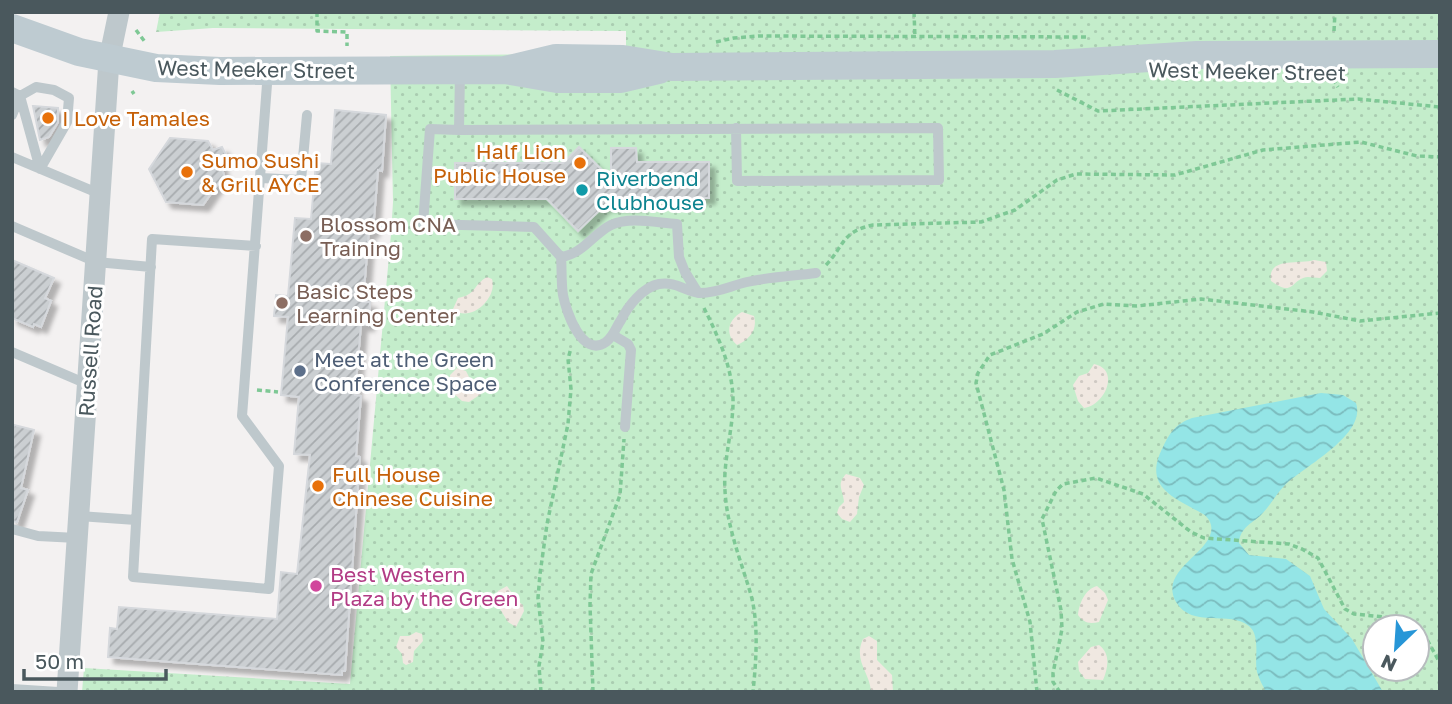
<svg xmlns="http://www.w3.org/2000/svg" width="1452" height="704" font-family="'Golos Text',sans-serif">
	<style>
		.grass { fill: url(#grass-dots); fill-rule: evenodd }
		.sand { fill: url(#sand-dots) }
		.water { fill: url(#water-waves) }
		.building { fill: url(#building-hatch); stroke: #d5d8dc; stroke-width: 2; filter: url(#shadow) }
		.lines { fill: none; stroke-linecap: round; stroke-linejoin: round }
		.path { stroke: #7ec895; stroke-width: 3.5; stroke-dasharray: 5 3.5; stroke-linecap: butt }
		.service { stroke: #bec8cc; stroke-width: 10 }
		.minor { stroke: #bec8cc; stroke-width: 21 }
		.secondary { stroke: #becbd1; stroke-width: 28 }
		.food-dot { fill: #e8710a; stroke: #fff; stroke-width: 2.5 }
		.culture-dot { fill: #0f9aa8; stroke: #fff; stroke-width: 2.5 }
		.education-dot { fill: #8d6e63; stroke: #fff; stroke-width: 2.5 }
		.service-dot { fill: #5c6f8a; stroke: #fff; stroke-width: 2.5 }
		.hotel-dot { fill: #d1479c; stroke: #fff; stroke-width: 2.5 }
		.labels { text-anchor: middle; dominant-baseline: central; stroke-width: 6; stroke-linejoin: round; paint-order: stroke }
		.street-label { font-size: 21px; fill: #4a585d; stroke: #fff }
		.food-label { font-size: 21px; fill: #c56008; stroke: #fff; text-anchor: start }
		.culture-label { font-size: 21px; fill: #0d838f; stroke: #fff; text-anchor: start }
		.education-label { font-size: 21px; fill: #785e54; stroke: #fff; text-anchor: start }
		.service-label { font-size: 21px; fill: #4e5e75; stroke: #fff; text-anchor: start }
		.hotel-label { font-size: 21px; fill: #b23c85; stroke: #fff; text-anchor: start }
	</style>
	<defs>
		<pattern id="grass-dots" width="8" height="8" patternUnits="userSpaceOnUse" patternTransform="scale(1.75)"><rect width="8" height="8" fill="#c4edcb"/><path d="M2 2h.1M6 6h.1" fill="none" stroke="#aacdb1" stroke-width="1.8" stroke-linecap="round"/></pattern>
		<pattern id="sand-dots" width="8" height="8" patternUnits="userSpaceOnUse" patternTransform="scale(1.75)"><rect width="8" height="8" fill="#f0e8e1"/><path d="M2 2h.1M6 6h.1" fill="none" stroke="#cfc9c3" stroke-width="1.8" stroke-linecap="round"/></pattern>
		<pattern id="water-waves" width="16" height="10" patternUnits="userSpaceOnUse" patternTransform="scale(1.75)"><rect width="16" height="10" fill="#94e5e6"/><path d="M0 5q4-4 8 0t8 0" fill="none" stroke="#7bbcbe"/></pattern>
		<pattern id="building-hatch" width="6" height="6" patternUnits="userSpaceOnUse" patternTransform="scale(1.75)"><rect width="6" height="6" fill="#cbcfd2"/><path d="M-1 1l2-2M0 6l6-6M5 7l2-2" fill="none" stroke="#a7abae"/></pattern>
		<filter id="shadow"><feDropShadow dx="6" dy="6" stdDeviation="2" flood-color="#0004"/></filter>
	</defs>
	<rect width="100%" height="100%" fill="#f3f1f1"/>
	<!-- grass -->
	<path class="grass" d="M160,12h1280v680h-1358l2,-24 266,16 41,-450 2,-32 -3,-146 236,-3v-22l-413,-3 -57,4zM1375,627h42v42h-42z"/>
	<!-- sand -->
	<path class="sand" d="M1314,260l12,2 1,9 -7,7c-4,0 -8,-1 -12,-1 -18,2 -13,21 -37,4 -4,-25 29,-16 43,-21z
		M487,277l5,2c6,19 -22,45 -39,30l5,-11c18,-3 15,-13 29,-21z
		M742,312l12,4c4,14 -5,24 -17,29 -12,-10 -10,-25 5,-33z
		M1094,364c26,5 12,41 -10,44l-6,-7 -5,-16 6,-9 9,-3z
		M457,368l9,3 4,8h9l5,4 -3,11 -12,8 -7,-1 -11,-10 -1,-16z
		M846,474l14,4 4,7 -5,12 -2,17 -7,8 -8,-3 -5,-6 2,-6 5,-5c-1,-13 -8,-17 2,-28z
		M507,586l5,7 -1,12 8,-3 4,3 1,6 -8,16 -8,-5 -13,-21 3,-10z
		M1097,586l8,7 3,7 -9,22c-10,2 -15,1 -21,-7 1,-11 7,-26 19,-29z
		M416,632l6,2 1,7 -9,10 -1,11 -7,3 -3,-2 -1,-9 -6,-7 4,-11h9z
		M869,636l8,5v19l15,15 1,17h-22c-1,-20 -18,-31 -8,-53z
		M1099,645c12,9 9,23 4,35l-18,-1 -6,-8 -1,-9 13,-15z"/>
	<!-- water -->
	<path class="water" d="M1321,393l22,2 13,8c11,32 -53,64 -71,82 -9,9 -15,21 -24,30 -10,9 -21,13 -22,28l10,12 37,4 24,17 14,33 28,30 31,53h-117c-3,-6 -7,-13 -9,-20 -3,-13 4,-36 -8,-46 -19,-16 -57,3 -73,-24 -20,-35 49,-53 33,-82 -3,-6 -12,-9 -17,-12 -29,-15 -46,-28 -29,-61 7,-15 13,-23 29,-29z"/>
	<!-- building -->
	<path class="building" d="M33,106l25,2v14l-9,15 -9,3z
		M335,110l51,5 -4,56 -4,-1 -5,61 -4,-1 -6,72h7l-2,23 -7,-1 -6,71 6,1 -5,60 4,1 -15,214h-3v4l-234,-18 2,-29 7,1 2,-22 158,12 4,-47 16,2 13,-119 -16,-1 5,-57 -18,-2 7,-78 -14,-1 2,-21 12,1 7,-78 16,1 5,-56 15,1z
		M170,138l38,3 5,9 9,-3 6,12 -8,4 4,12 -21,30 -37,-3 -17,-33z
		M579,147l32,32v-31h25l1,14h72v36h-72v7h-32l-27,26 -31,-32h-92v-36h108z
		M12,260l42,18 -9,20 6,3 -10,26 -7,-3 -1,3 -21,-9z
		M14,425l20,5 -13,58 7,2 -11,32 -5,-1v-87z"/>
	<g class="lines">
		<!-- path -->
		<path class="path" d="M317,12v19l30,1v14
			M914,12l1,26
			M136,30l9,12
			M1334,31l1,-19
			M716,42l18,-4 24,-2 331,1
			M1333,79l5,8
			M1057,90l41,21 260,-12 82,8
			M132,91l2,3
			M826,265c19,-20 15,-33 47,-40l108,-3 34,-12 42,-30 19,-6 99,1 88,-25 98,-8 56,14 23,1
			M704,308c15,30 30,63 29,97 -1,29 -10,57 -8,86 2,36 16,70 26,104 8,30 5,67 2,97
			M257,390l21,2
			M541,692l-2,-26 4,-24 -5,-44 2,-24 7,-50 21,-100 3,-35 -3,-30 3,-11
			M593,692l-3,-87 1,-31 29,-79 4,-56
			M1037,692l-7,-70 -18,-63 -8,-69 -28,-107 2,-10 12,-18 53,-21 34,-22 27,-8 33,2 64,-7 112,13 47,9 80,-8
			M1060,692l-7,-10v-9l9,-44 -1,-19 -19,-91 14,-28 7,-7 33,-6 47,16 48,38 13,6 85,6 13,5 16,9 27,51 9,5 49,5 13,6 9,11 15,27"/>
		<!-- service -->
		<path class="service" d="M460,72l-1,58 479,-2 1,52 -202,1 -1,-53
			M36,87l18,3 15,8 -2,24 -27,47 -20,-73z
			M12,92l8,4 -8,19
			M459,130l-29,-1 -7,95 111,3 27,30c22,-3 32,-23 50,-32 19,-9 47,-2 66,-1l2,33 6,15 13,21
			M12,157l88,37
			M261,178l40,2 6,-65
			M12,226l84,36 55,5
			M256,246l-104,-7 -19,338 136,12 10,-123 -37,-50c9,-115 17,-230 26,-345
			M561,257c1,12 0,26 2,38 3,16 19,64 43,47 8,-6 10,-15 15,-22 7,-14 22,-33 38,-36 17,-3 27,8 41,9 18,0 30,-7 47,-11 22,-5 46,-6 69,-9
			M613,335l15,9 3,6 -6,77
			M12,352l75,32
			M79,516l57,4
			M12,529l26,7 39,2
			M12,689l46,3"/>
		<!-- minor -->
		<path class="minor" d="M67,692l40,-602 2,-30 10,-48"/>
		<!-- secondary -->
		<path class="secondary" d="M12,28l67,24 77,16 64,3 285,-1 52,9h64l38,-9
			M505,70l51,-12 67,1 49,8 383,-3 142,-9 243,-1"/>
	</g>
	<!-- markers -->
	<g class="food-dot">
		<circle cx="48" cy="118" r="7"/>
		<circle cx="580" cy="163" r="7"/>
		<circle cx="187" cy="172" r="7"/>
		<circle cx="318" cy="486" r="7"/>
	</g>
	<circle class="culture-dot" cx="582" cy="190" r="7"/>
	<g class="education-dot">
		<circle cx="306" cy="236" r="7"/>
		<circle cx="282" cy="303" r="7"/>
	</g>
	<circle class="service-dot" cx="300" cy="371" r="7"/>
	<circle class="hotel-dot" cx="316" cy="586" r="7"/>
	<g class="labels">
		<!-- street labels -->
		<g class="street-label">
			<text transform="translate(256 69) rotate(1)">West Meeker Street</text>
			<text transform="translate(1247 71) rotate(1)">West Meeker Street</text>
			<text transform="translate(90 351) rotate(-86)">Russell Road</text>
		</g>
		<!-- food labels -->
		<g class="food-label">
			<text x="62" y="118">I Love Tamales</text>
			<text x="566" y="151" text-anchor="end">Half Lion<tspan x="566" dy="24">Public House</tspan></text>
			<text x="201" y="160">Sumo Sushi<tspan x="201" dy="24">&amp; Grill AYCE</tspan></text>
			<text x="332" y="474">Full House<tspan x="332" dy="24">Chinese Cuisine</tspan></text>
		</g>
		<!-- culture labels -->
		<g class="culture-label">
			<text x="596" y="178">Riverbend<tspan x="596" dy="24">Clubhouse</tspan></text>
		</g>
		<!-- education labels -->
		<g class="education-label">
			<text x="320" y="224">Blossom CNA<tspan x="320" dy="24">Training</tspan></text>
			<text x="296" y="291">Basic Steps<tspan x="296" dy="24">Learning Center</tspan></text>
		</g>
		<!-- service labels -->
		<g class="service-label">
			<text x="314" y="359">Meet at the Green<tspan x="314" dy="24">Conference Space</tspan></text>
		</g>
		<!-- hotel labels -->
		<g class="hotel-label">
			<text x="330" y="574">Best Western<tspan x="330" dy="24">Plaza by the Green</tspan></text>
		</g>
	</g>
	<!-- border -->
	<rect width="1452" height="704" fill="none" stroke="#4a585d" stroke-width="28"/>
	<!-- north arrow -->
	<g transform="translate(1396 648) rotate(205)"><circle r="33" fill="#ffffff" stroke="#b7bcbe" stroke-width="2"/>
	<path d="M0-5L12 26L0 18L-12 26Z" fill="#2796d7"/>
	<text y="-10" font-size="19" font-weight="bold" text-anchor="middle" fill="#4a585d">N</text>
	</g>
	<!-- scale -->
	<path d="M24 669v10h142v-10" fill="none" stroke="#4a585d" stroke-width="3.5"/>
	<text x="35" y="669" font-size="21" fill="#4a585d" stroke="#ffffff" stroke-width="5" paint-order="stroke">50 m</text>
</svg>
